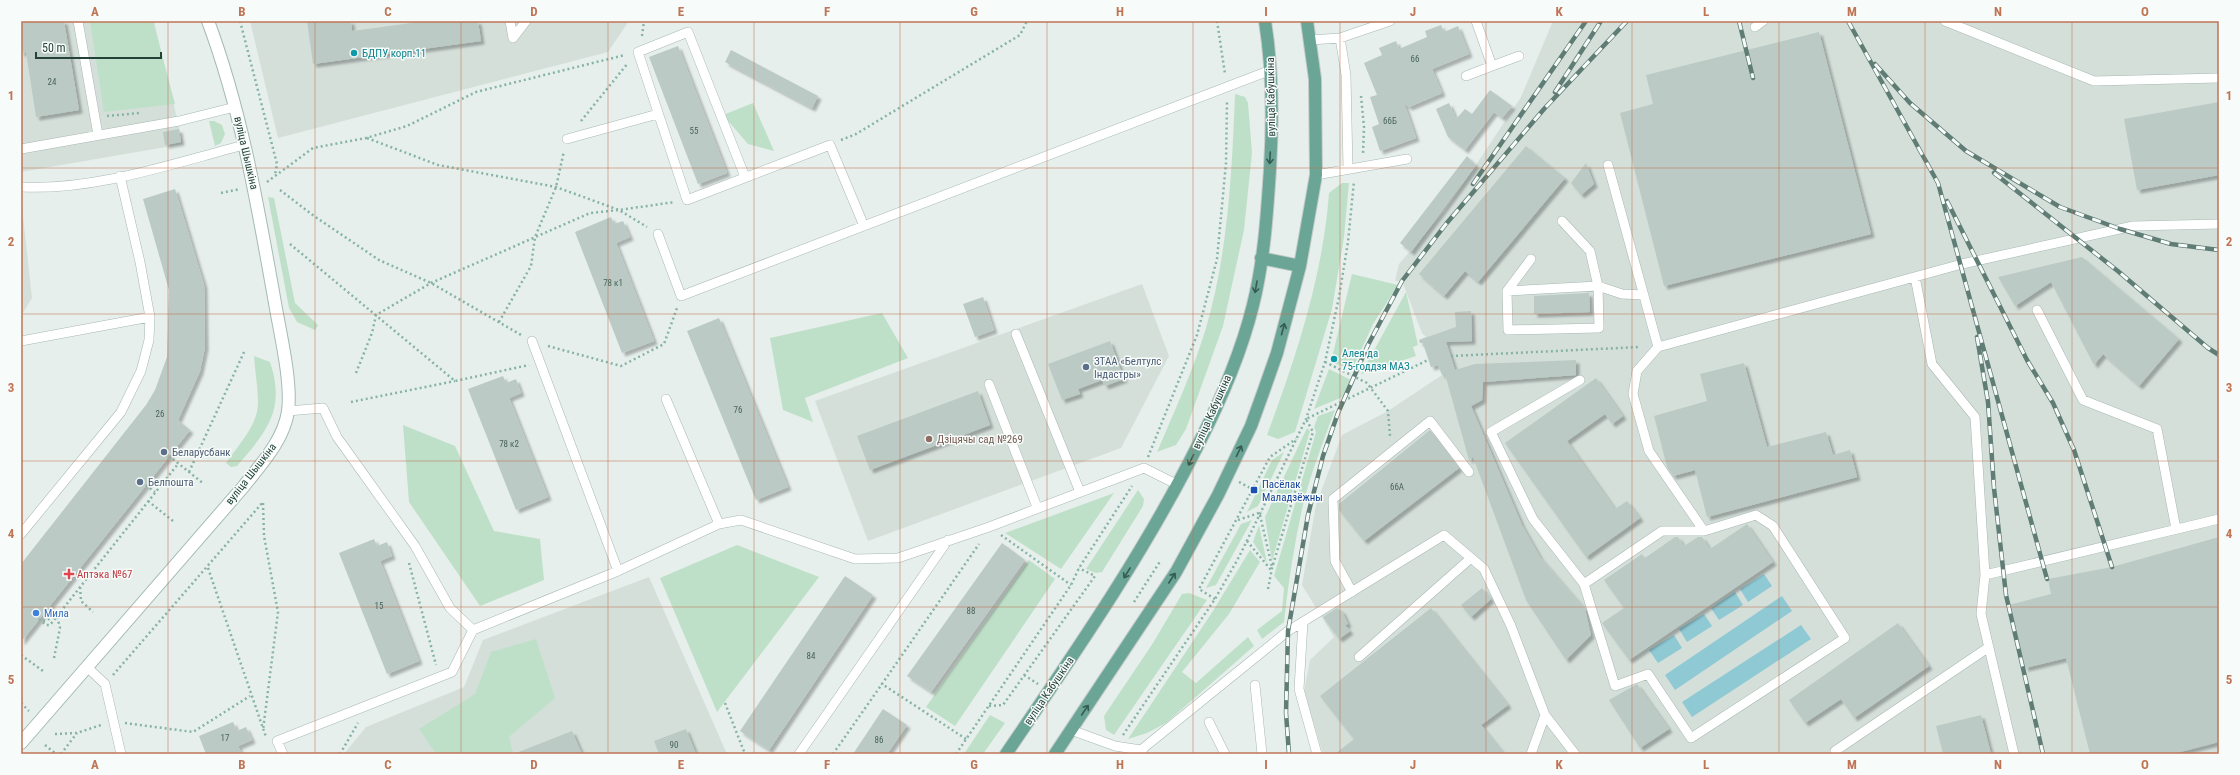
<svg xmlns="http://www.w3.org/2000/svg" width="2240" height="775" font-family="'Roboto Condensed',sans-serif">
	<style>
		.built { fill: #d4dfda }
		.green { fill: #bfe0c8 }
		.water { fill: #8ec9d4 }
		.building { fill: #bbcac4; filter: url(#shadow) }
		.lines { fill: none; stroke-linecap: round; stroke-linejoin: round }
		.service-casing { stroke: #a8b8b2; stroke-width: 10 }
		.secondary-casing { stroke: #a4bbb3; stroke-width: 14 }
		.primary-casing { stroke: #c2cac8; stroke-width: 14 }
		.path { stroke: #86b3a5; stroke-width: 2.5; stroke-dasharray: 2 3; stroke-linecap: butt }
		.service { stroke: #fff; stroke-width: 9 }
		.secondary { stroke: #fff; stroke-width: 12 }
		.primary { stroke: #6aa596; stroke-width: 12 }
		.rail-casing { stroke: #5f7d75; stroke-width: 4.5 }
		.rail { stroke: #f7fbf9; stroke-width: 3; stroke-dasharray: 9; stroke-linecap: butt }
		.oneway { stroke: #365b51 }
		.grid { fill: none; stroke: #c07456; stroke-width: 1; stroke-opacity: 0.55 }
		.culture-dot { fill: #0f9aa8; stroke: #f7fbf9; stroke-width: 1.5 }
		.service-dot { fill: #5c6f8a; stroke: #f7fbf9; stroke-width: 1.5 }
		.education-dot { fill: #8d6e63; stroke: #f7fbf9; stroke-width: 1.5 }
		.transit-dot { fill: #1a4fb4; stroke: #f7fbf9; stroke-width: 1.5 }
		.health-dot { fill: #e0444e; stroke: #f7fbf9; stroke-width: 1.5 }
		.shop-dot { fill: #3f7fe0; stroke: #f7fbf9; stroke-width: 1.5 }
		.labels { text-anchor: middle; dominant-baseline: central; stroke-width: 3; stroke-linejoin: round; paint-order: stroke }
		.number-label { font-size: 9px; fill: #4a645c }
		.culture-label { font-size: 11px; fill: #0d838f; stroke: #f7fbf9; text-anchor: start }
		.street-label { font-size: 11px; fill: #24423a; stroke: #f7fbf9 }
		.service-label { font-size: 11px; fill: #4e5e75; stroke: #f7fbf9; text-anchor: start }
		.education-label { font-size: 11px; fill: #785e54; stroke: #f7fbf9; text-anchor: start }
		.transit-label { font-size: 11px; fill: #164399; stroke: #f7fbf9; text-anchor: start }
		.health-label { font-size: 11px; fill: #be3a42; stroke: #f7fbf9; text-anchor: start }
		.shop-label { font-size: 11px; fill: #366cbe; stroke: #f7fbf9; text-anchor: start }
		.neatline { fill: none; stroke: #c07456; stroke-width: 1.5 }
		.grid-label { font-size: 13px; text-anchor: middle; font-weight: bold; fill: #c07456 }
	</style>
	<defs>
		<filter id="shadow"><feDropShadow dx="3.5" dy="3.5" stdDeviation="1" flood-color="#0004"/></filter>
	</defs>
	<rect width="100%" height="100%" fill="#e6efeb"/>
	<!-- built -->
	<path class="built" d="M21,21h133l29,123 -162,28z
		M250,21h379l-21,31 -330,86z
		M1553,21h666v733h-896l-19,-62 6,-32 24,-23 -32,-52 14,-80 26,-70 46,-24 54,-36 -4,-10 -7,2 -10,-28 5,-2 -4,-4 -20,-52h-7l4,-17 47,-54 75,-113z
		M21,198l11,100 -11,18z
		M1142,284l27,72 -48,92 -253,93 -53,-140z
		M649,577l78,177h-383l22,-27 98,-40 19,-47z"/>
	<!-- green -->
	<path class="green" d="M90,21h63l22,83 -71,8z
		M1235,94l10,3 3,6 4,50 -8,77 -21,96 -37,103 -10,16 -19,7c17,-40 36,-81 49,-124 22,-75 26,-156 29,-234z
		M753,103l21,48 -26,-7 -25,-29z
		M209,121h5l8,4 3,9 -4,9 -6,3z
		M1342,183h7l-5,54 -12,72 -37,123 -17,7 -11,-4c29,-78 56,-159 62,-242z
		M268,197l6,1 21,105 23,22 -3,5 -18,-8 -8,-14z
		M1352,274l46,11 -25,39 -21,46 -21,-8z
		M1406,292l12,53 -5,2 3,9 -55,18z
		M882,313l26,45 -103,40 8,24 -30,-12 -13,-72z
		M254,356l16,6c16,48 -3,69 -33,104l-6,1 -5,-4c12,-18 32,-38 32,-60 0,-16 -3,-31 -4,-47z
		M1329,369l22,11 -6,16 -31,13z
		M1335,410c-12,32 -25,65 -33,99 -8,37 -14,75 -18,113l-22,17 -5,-9 25,-19 2,-23 -10,-12 42,-144 -2,-5 4,-11z
		M403,425l52,21 39,85 46,8 4,41 -64,26 -71,-104z
		M1307,428l3,3 -38,130 -7,-44z
		M1284,452l-26,54 -11,6 25,-52z
		M1138,490l6,9 -1,7 -41,66 -6,1 -10,-4z
		M1114,493l-53,76 -56,-36z
		M1252,520l-36,65 -10,3 35,-64z
		M1259,525l8,38 -14,-21z
		M737,545l82,32 -102,135 -57,-134z
		M1250,550l10,12 -31,52 -47,58 14,11 52,-46 6,9 -88,77 -19,10 -19,6 85,-128z
		M1029,560l26,19 -100,147 -29,-19z
		M1189,593l18,7 -93,135 -8,-5 -2,-14 49,-73 29,-49z
		M536,639l19,59 -46,39 4,17h-77l-17,-25 56,-35 16,-42z
		M990,715l15,8 -22,31h-19z"/>
	<!-- water -->
	<path class="water" d="M1764,574l8,12 -24,16 -8,-13z
		M1735,592l8,13 -24,15 -8,-12z
		M1782,596l10,15 -117,79 -10,-15z
		M1704,614l8,12 -25,16 -8,-13z
		M1801,625l10,14 -119,78 -10,-15z
		M1674,635l8,13 -24,15 -9,-13z"/>
	<!-- building -->
	<path class="building" d="M21,21h43l15,89 -43,7 -10,-65 -5,1z
		M307,21h44l1,10 74,-10h52l3,20 -168,23z
		M1441,25l3,7 14,-6 11,28 -37,15 10,24 -33,14 -5,-4 12,35 -36,13 -8,-24 7,-3 -9,-27 7,-2 -13,-32 18,-8 -3,-7 17,-7 3,8 28,-12 -2,-6z
		M1819,32l52,202 -207,52 -44,-173 33,-9 -7,-29z
		M678,46l49,127 -29,11 -49,-127z
		M731,50l87,46 -6,12 -87,-46z
		M1490,90l22,16 -10,12 -8,-6 -29,38 -17,-13 -12,-28 13,-6 7,16 9,-10 7,5z
		M2219,102v73l-82,15 -13,-71z
		M179,129l2,13 -16,3 -2,-13z
		M1526,146l39,32 -87,104 -13,-11 -21,25 -25,-22z
		M1467,156l9,9 -65,87 -11,-9z
		M1586,163l8,21 -13,11 -10,-12z
		M175,189l29,96 1,62 -5,24 -22,49 12,10 -169,212v-78l125,-159 9,-15 12,-33 2,-67 -26,-91z
		M611,217l3,7 9,-3 7,16 -14,6 38,98 -32,12 -47,-121z
		M2082,257l97,82 -40,47 -36,-32 -9,11 -43,-83 -36,24 -17,-29z
		M1589,293l1,19 -56,2v-18z
		M983,297l11,33 -19,7 -12,-33z
		M1471,311l1,30 -26,1 9,28 20,-6 101,-4v15l-93,7 -1,18 -11,6 51,119 18,32 45,52 6,26 -25,25 -40,-60 -53,-143 -4,3 -24,-86 -3,1 -4,-10 -7,2 -8,-24h-3l-1,-3 37,-13 -1,-15z
		M719,318l69,169 -32,13 -69,-169z
		M1110,341l14,38 -19,7 -3,-6 -24,9 2,5 -18,6 -14,-36z
		M1744,363l23,84 59,-15 7,23 17,-5 7,27 -150,40 -12,-47 -22,6 -6,-9 -13,-51 53,-15 -7,-27z
		M503,376l3,7 10,-4 5,14 -12,5 39,99 -32,13 -48,-121z
		M1596,378l27,38 -11,8 -7,-10 -38,27 48,68 12,-8 13,17 -54,39 -81,-114z
		M978,391l12,34 -120,45 -13,-34z
		M1430,430l29,38 -95,73 -25,-31v-6z
		M1747,524l26,38 -144,98 -27,-37 22,-15 -20,-28 38,-26 3,4 30,-21h3l6,9 14,-9h4l8,12z
		M2219,537v205l-47,12h-82l-24,-96 -41,10 -16,-63 42,-11 -3,-15 64,-12z
		M374,539l3,7 10,-4 5,14 -12,5 39,100 -32,13 -48,-121z
		M1002,543l23,17 -94,132 -24,-16z
		M845,576l28,19 -104,155 -29,-19z
		M1482,588l9,11 -20,18 -10,-12z
		M1337,608l5,3 6,13 -3,1 5,6 -11,8 -16,-22z
		M1431,608l77,97 -27,20 23,29h-169l19,-15 -34,-43z
		M1898,623l31,43 -75,52 -13,-19 -36,24 -16,-23z
		M1637,684l32,45 -29,19 -31,-48z
		M883,709l24,16 -20,29h-34z
		M1981,715l10,39h-48l-7,-28z
		M233,722l4,9 9,-4 6,13 -14,6 4,8h-36l-7,-18z
		M686,729l10,25h-37l-5,-13z
		M572,731l10,23h-66v-1z"/>
	<g class="lines">
		<!-- service casing -->
		<g class="service-casing">
			<path id="service" d="M78,21l20,114
				M510,21l3,17 13,-17
				M1945,21l149,60 125,-3
				M1755,27l8,-6
				M1340,38l6,37 2,94
				M1310,40l30,-2 50,-17
				M1492,66l27,-10
				M1466,76l26,-10 -16,-45
				M567,139l91,-25
				M21,149l158,-28 56,-14
				M1608,165l50,182
				M1316,175l91,-16
				M745,177l-57,-145 -50,20 49,148 143,-55 34,81
				M21,187c73,4 153,-24 223,-42
				M1562,221l28,30 8,35 1,42 -91,2 -1,-39 91,-5 24,8 22,1
				M658,234l23,62 590,-226
				M1915,277l17,87 43,53 10,158 -4,39 33,140
				M1507,291l24,-32
				M2037,310l46,90 74,29 19,100
				M1016,334l64,158
				M21,341l129,-24
				M532,341l86,230
				M1580,380l-89,52 42,87 51,65
				M989,384l48,123
				M666,399l53,125
				M288,411l35,-3 14,29 78,109 35,62 23,22
				M1756,515l17,11 72,112 -154,100 -43,-64 -33,12 -31,-102 78,-53h42z
				M1704,531l-55,-80 -16,-57 4,-23 21,-24 304,-83 171,-38 86,-2
				M21,534l100,-122 20,-41 8,-31 1,-23 -10,-55 -20,-86
				M1985,575l234,-56
				M1352,592l-17,-31 -2,-62 97,-78 39,51
				M1303,622l-4,67 18,65
				M1359,657l112,-99
				M88,668l17,16 16,70
				M1255,685l7,69
				M1209,722l16,32
				M1071,730l44,16 26,4 2,4
				M1141,750l147,-119 156,-96 40,34 27,57 34,89 30,39
				M283,754l-6,-13 175,-69 21,-42 145,-59 101,-47 22,-4 114,39 43,-1 91,-31 155,-59 34,17
				M799,754l149,-214
				M1531,754l14,-39
				M1837,754l-2,-3 154,-104"/>
		</g>
		<!-- secondary casing -->
		<g class="secondary-casing">
			<path id="secondary" d="M21,743l223,-257c17,-22 40,-46 44,-75 4,-29 -8,-78 -13,-108 -17,-95 -33,-191 -67,-282"/>
		</g>
		<!-- primary casing -->
		<g class="primary-casing">
			<path id="primary" d="M1261,258l39,8
				M1006,754c68,-100 137,-199 191,-307 23,-45 44,-93 56,-142 11,-44 14,-90 17,-136 3,-50 3,-98 -5,-148
				M1055,754l121,-182 42,-77 33,-69 13,-36 13,-37 23,-87 16,-91 -1,-96 -8,-58"/>
		</g>
		<!-- path -->
		<path class="path" d="M240,21l37,143 -2,11
			M1217,21l8,53
			M642,36l2,-15
			M1361,96l3,31 -1,27
			M107,116l33,-3
			M581,121l47,-58
			M367,138l71,27 118,22 63,23 56,-8
			M841,140l15,-6 164,-99 7,-14
			M267,182l46,-34 53,-10 41,-12 69,-34 149,-37
			M280,190l34,26 65,44 52,23 90,52
			M221,193l19,-4
			M290,244l165,137 74,-16
			M499,322l32,-56 4,-29 21,-50 8,-36
			M548,346l73,20 43,-22 13,-36
			M1451,356l189,-9
			M1325,362l42,21 21,28 2,25
			M356,373l16,-40 4,-18 55,-32 159,-70 29,-3 28,17
			M351,402l104,-21
			M169,456l35,28
			M1148,457l49,-122 20,-76 9,-96 1,-62
			M189,472l56,-122
			M1239,482l15,8
			M146,485l9,7
			M148,501l25,20
			M263,503l1,33 14,76 -15,118
			M1260,515l12,52
			M1238,520l24,-8
			M1001,535l70,50
			M1247,541l24,29
			M409,563l27,102
			M208,568l58,169
			M80,587l1,14 12,11
			M1268,589l4,-21 41,-136 -7,-13 122,-59
			M1215,599l-16,-10 71,-132 26,-18
			M1134,602l27,-42
			M39,619l7,6h4l128,-161
			M43,621l12,-4
			M21,655l22,16
			M54,658l6,-30 -3,-12
			M113,675l150,-173
			M1024,675l14,9
			M21,703l8,8
			M725,703l20,51
			M989,706l14,-1 92,-129 -16,-8
			M125,723l68,9 57,-36
			M55,734l22,-1 24,-8
			M1123,735l92,-136 24,-42 67,-138 19,-57 14,-65 9,-55 6,-61
			M966,739l-84,-55 97,-140
			M45,745l11,9
			M61,754l16,-21
			M340,754l18,-31
			M833,754l49,-70
			M956,754l115,-169 8,-17 53,-82"/>
		<!-- service -->
		<use href="#service" class="service"/>
		<!-- secondary -->
		<use href="#secondary" class="secondary"/>
		<!-- primary -->
		<use href="#primary" class="primary"/>
		<!-- rail casing -->
		<g class="rail-casing">
			<path id="rail" d="M1739,21l14,57
				M1848,21l90,162 109,396
				M1875,64l35,39 56,48 94,56 60,22 51,15 48,6
				M1555,92l46,-71
				M1994,173l125,99 89,76 11,7
				M1473,184l113,-163
				M1947,201l80,159 26,43 21,47 38,117
				M1977,337l11,65 6,86 12,107 37,159
				M1289,754l-3,-41 2,-82 20,-116 15,-59 15,-43 30,-68 34,-64 44,-57 98,-115 83,-88"/>
		</g>
		<!-- rail -->
		<use href="#rail" class="rail"/>
	</g>
	<!-- one-way arrows -->
	<defs><path id="oneway-shaft" d="M-6 0H5M1.5-3L5.5 0L1.5 3" fill="none" stroke-width="1.6" stroke-linecap="round" stroke-linejoin="round"/></defs>
	<g class="oneway">
		<use href="#oneway-shaft" transform="translate(1270 158) rotate(93)"/>
		<use href="#oneway-shaft" transform="translate(1256 287) rotate(100)"/>
		<use href="#oneway-shaft" transform="translate(1283 329) rotate(-75)"/>
		<use href="#oneway-shaft" transform="translate(1239 451) rotate(-64)"/>
		<use href="#oneway-shaft" transform="translate(1191 460) rotate(116)"/>
		<use href="#oneway-shaft" transform="translate(1127 573) rotate(122)"/>
		<use href="#oneway-shaft" transform="translate(1172 578) rotate(-57)"/>
		<use href="#oneway-shaft" transform="translate(1085 710) rotate(-56)"/>
	</g>
	<!-- grid -->
	<path class="grid" d="M168,21v733M315,21v733M461,21v733M608,21v733M754,21v733M900,21v733M1047,21v733M1193,21v733M1340,21v733M1486,21v733M1632,21v733M1779,21v733M1925,21v733M2072,21v733M21,168h2198M21,314h2198M21,461h2198M21,607h2198"/>
	<!-- markers -->
	<g class="culture-dot">
		<circle cx="354" cy="53" r="4"/>
		<circle cx="1334" cy="359" r="4"/>
	</g>
	<g class="service-dot">
		<circle cx="1086" cy="367" r="4"/>
		<circle cx="164" cy="452" r="4"/>
		<circle cx="140" cy="482" r="4"/>
	</g>
	<circle class="education-dot" cx="929" cy="439" r="4"/>
	<rect class="transit-dot" x="1250" y="486" width="8" height="8" rx="2"/>
	<path class="health-dot" d="M67 568h4v4h4v4h-4v4h-4v-4h-4v-4h4z"/>
	<circle class="shop-dot" cx="36" cy="613" r="4"/>
	<g class="labels">
		<!-- number labels -->
		<g class="number-label">
			<text x="1415" y="59">66</text>
			<text x="52" y="82">24</text>
			<text x="1390" y="121">66Б</text>
			<text x="694" y="131">55</text>
			<text x="613" y="283">78 к1</text>
			<text x="738" y="410">76</text>
			<text x="160" y="414">26</text>
			<text x="509" y="444">78 к2</text>
			<text x="1397" y="487">66А</text>
			<text x="379" y="606">15</text>
			<text x="971" y="611">88</text>
			<text x="811" y="656">84</text>
			<text x="225" y="738">17</text>
			<text x="879" y="740">86</text>
			<text x="674" y="745">90</text>
		</g>
		<!-- culture labels -->
		<g class="culture-label">
			<text x="362" y="53">БДПУ корп.11</text>
			<text x="1342" y="353">Алея да<tspan x="1342" dy="13">75-годдзя МАЗ</tspan></text>
		</g>
		<!-- street labels -->
		<g class="street-label">
			<text transform="translate(1271 97) rotate(-91)">вуліца Кабушкіна</text>
			<text transform="translate(246 153) rotate(77)">вуліца Шышкіна</text>
			<text transform="translate(1212 412) rotate(-66)">вуліца Кабушкіна</text>
			<text transform="translate(251 474) rotate(-52)">вуліца Шышкіна</text>
			<text transform="translate(1049 691) rotate(-56)">вуліца Кабушкіна</text>
		</g>
		<!-- service labels -->
		<g class="service-label">
			<text x="1094" y="361">ЗТАА «Белтулс<tspan x="1094" dy="13">Iндастры»</tspan></text>
			<text x="172" y="452">Беларусбанк</text>
			<text x="148" y="482">Белпошта</text>
		</g>
		<!-- education labels -->
		<g class="education-label">
			<text x="937" y="439">Дзіцячы сад №269</text>
		</g>
		<!-- transit labels -->
		<g class="transit-label">
			<text x="1262" y="484">Пасёлак<tspan x="1262" dy="13">Маладзёжны</tspan></text>
		</g>
		<!-- health labels -->
		<g class="health-label">
			<text x="77" y="574">Аптэка №67</text>
		</g>
		<!-- shop labels -->
		<g class="shop-label">
			<text x="44" y="613">Мила</text>
		</g>
	</g>
	<!-- border -->
	<rect width="2240" height="775" fill="none" stroke="#f7fbf9" stroke-width="44"/>
	<!-- scale -->
	<path d="M36 52v6h125v-6" fill="none" stroke="#24423a" stroke-width="2"/>
	<text x="42" y="52" font-size="12" fill="#24423a" stroke="#f7fbf9" stroke-width="3" paint-order="stroke">50 m</text>
	<rect x="22" y="22" width="2196" height="731" class="neatline"/>
	<g class="grid-label">
		<text x="95" y="16">A</text>
		<text x="242" y="16">B</text>
		<text x="388" y="16">C</text>
		<text x="534" y="16">D</text>
		<text x="681" y="16">E</text>
		<text x="827" y="16">F</text>
		<text x="974" y="16">G</text>
		<text x="1120" y="16">H</text>
		<text x="1266" y="16">I</text>
		<text x="1413" y="16">J</text>
		<text x="1559" y="16">K</text>
		<text x="1706" y="16">L</text>
		<text x="1852" y="16">M</text>
		<text x="1998" y="16">N</text>
		<text x="2145" y="16">O</text>
		<text x="11" y="100">1</text>
		<text x="2229" y="100">1</text>
		<text x="11" y="246">2</text>
		<text x="2229" y="246">2</text>
		<text x="11" y="392">3</text>
		<text x="2229" y="392">3</text>
		<text x="11" y="538">4</text>
		<text x="2229" y="538">4</text>
		<text x="11" y="684">5</text>
		<text x="2229" y="684">5</text>
		<text x="95" y="769">A</text>
		<text x="242" y="769">B</text>
		<text x="388" y="769">C</text>
		<text x="534" y="769">D</text>
		<text x="681" y="769">E</text>
		<text x="827" y="769">F</text>
		<text x="974" y="769">G</text>
		<text x="1120" y="769">H</text>
		<text x="1266" y="769">I</text>
		<text x="1413" y="769">J</text>
		<text x="1559" y="769">K</text>
		<text x="1706" y="769">L</text>
		<text x="1852" y="769">M</text>
		<text x="1998" y="769">N</text>
		<text x="2145" y="769">O</text>
	</g>
</svg>
